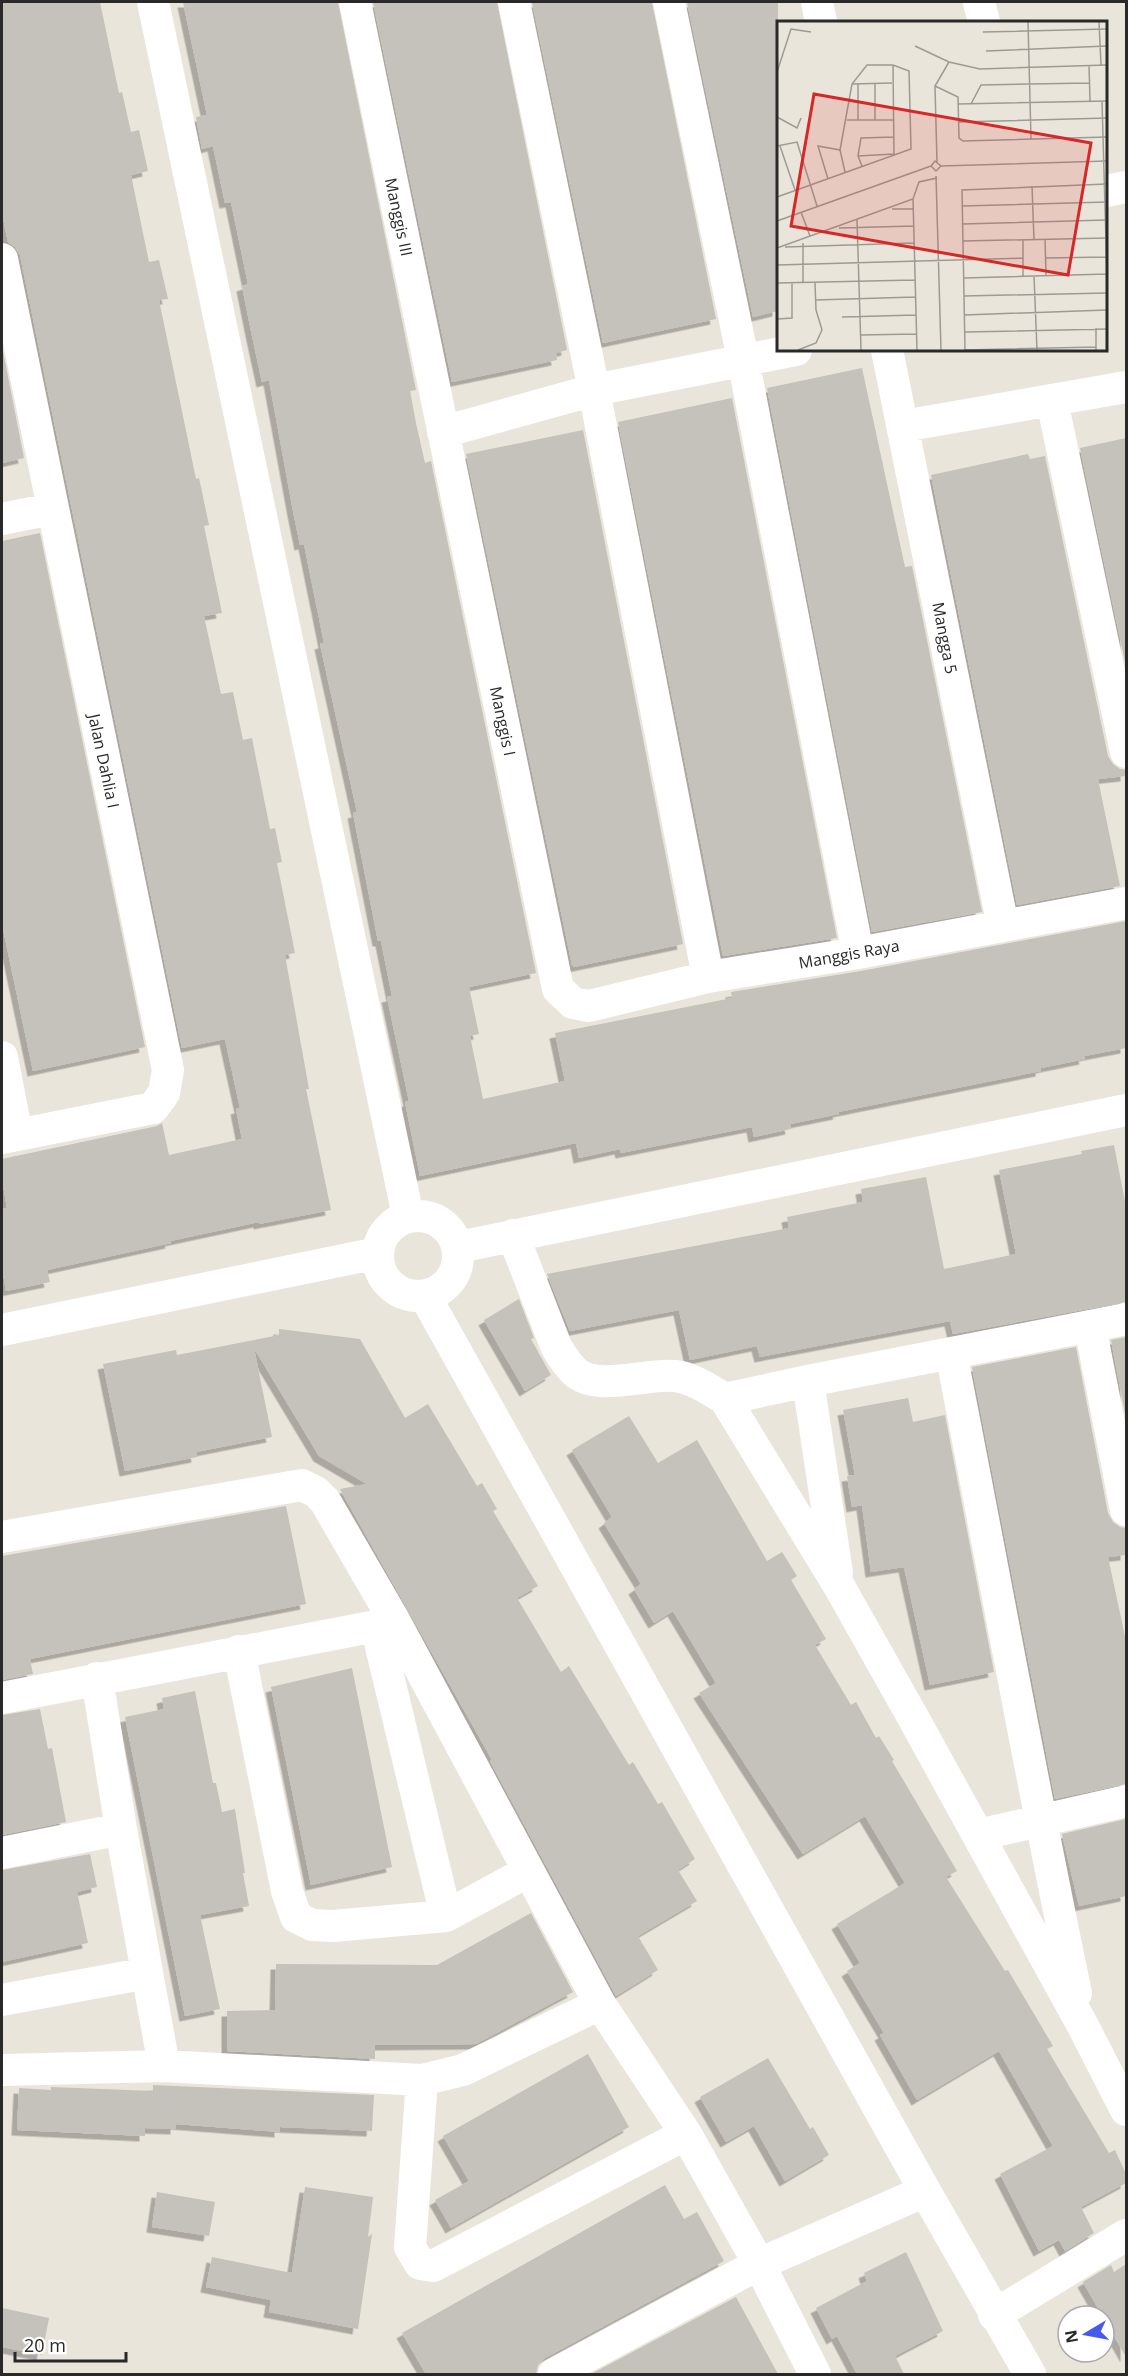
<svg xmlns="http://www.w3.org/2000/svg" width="1128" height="2376" font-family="'Open Sans',sans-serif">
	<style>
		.building { fill: #c5c1bb; filter: url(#shadow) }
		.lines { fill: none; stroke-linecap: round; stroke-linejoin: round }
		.minor { stroke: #fff; stroke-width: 32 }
		.labels { text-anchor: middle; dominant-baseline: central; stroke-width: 5; stroke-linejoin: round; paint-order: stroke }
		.street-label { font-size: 16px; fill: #292929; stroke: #fff }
		.inset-road { fill: none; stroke: #9d9a94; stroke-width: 1.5 }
		.view { fill: #d62828; fill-opacity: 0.15; stroke: #d62828; stroke-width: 3 }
		.inset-edge { fill: none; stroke: #292929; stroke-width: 3 }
	</style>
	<defs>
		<filter id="shadow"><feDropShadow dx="-5.5" dy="5.5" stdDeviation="0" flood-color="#0004"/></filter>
	</defs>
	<rect width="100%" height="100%" fill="#eae5db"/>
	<!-- building -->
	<path class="building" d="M2,2h98l19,91 3,-1 9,40 8,-2 9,41 -17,4 18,87 10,-2 9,39 -9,1 37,179 3,-1 10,47 -5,1 18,87 -18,3 17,78 12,-2 10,48 9,-2 18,91 5,-1 7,34 -5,1 18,90 -10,2 24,134h-3l25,121 -72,14v-2l-89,19 1,2 -124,27 3,12 -44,9 -4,-24v-58l5,-1 -5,-29v-20l155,-33 5,-3 7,32 73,-16 -6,-30 4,-1 -15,-69 -43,9 -162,-793 -5,-8 -7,-5 -6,-29z
		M183,2h155l78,388 -6,1 6,32 9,40 6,-2 105,512 -67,14 10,47 -9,2 13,63 82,-18 -10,-48 177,-35 -1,-6 130,-21 265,-50v127l-42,8 1,3 -44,9v3l-203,41 1,2 -49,10 1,5 -37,8 -2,-10 -131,26 -1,-4 -41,9 -3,-15 -156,33 -15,-74 4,-1 -22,-104 5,-1 -11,-55h-3l-25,-128 4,-1 -37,-168 4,-1 -20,-99 -4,1 -7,-34 -24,-131 -7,2 -11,-51 -9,-45 6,-2 -17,-82 -6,1 -12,-57 -11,3 -6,-32 11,-2z
		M373,2h124l70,348 -11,3 1,7 -105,22z
		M532,2h120l64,317 -113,24z
		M687,2h91v309l-25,6z
		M2,346l22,112 -22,5z
		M862,368l43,199 7,-1 70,346 -110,20 -105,-544z
		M732,398l105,540 -114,18 -105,-534z
		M583,430l100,514 -109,23 -2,-2 -106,-511z
		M1126,438v229l-46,-219z
		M1028,454l2,5 15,-3 63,300 5,8 7,5 6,1v6l-28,3 22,107 -103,19 -86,-430z
		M40,533l105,514 -112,24 -31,-147v-383z
		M1114,1145l12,62v95l-173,32 -3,-13 -190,36 -3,-11 -67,14 -11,-50 -109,21 -23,-57 242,-46 -2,-11 76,-15 -2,-13 65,-12 18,92 72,-15 -17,-84 83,-16 -1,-3z
		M519,1299l15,39 -3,1 20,36 -26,16 -41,-71z
		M279,1329l81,10 45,79 23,-14 49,82 5,-3 15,26 -4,2 45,75 -21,12 44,74 8,-6 60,99 4,-3 25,42 4,-2 33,57 -17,11 19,31 -59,35 20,34 -42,26 -126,-235 2,-1 -152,-271 27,-5 -48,-28 -65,-108 18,89 -76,15 1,5 -72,14 -22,-107 73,-14 1,5 102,-20z
		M1126,1337v82l-15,-79z
		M1076,1347l32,166 5,9 7,5 6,1v27l-18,2 18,84v143l-71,15 -83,-432z
		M908,1398l5,24 32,-7 49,257 -64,13 -26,-118 -33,5 -9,-67 -10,2 -5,-31 8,-1 -12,-65z
		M629,1416l29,47 39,-23 70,121 15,-9 15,24 -6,4 35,59 -11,6 36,60 5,-3 20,36 3,-2 15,24 -2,1 65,110 -11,6 59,94 3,-1 45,76 -6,3 62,104 6,-3 11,24v9l-45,24 13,26 -29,18 -6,-11 -20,11 -39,-77 53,-28 -54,-95 -82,49 -37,-65 4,-2 -37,-62 13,-8 -23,-39 68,-41 -40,-67 -62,38 -104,-161 17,-10 -43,-72 -19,12 -20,-34 7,-5 -37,-61 8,-6 -40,-67z
		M286,1506l20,98 -276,55 3,15 -31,6v-124z
		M352,1668l40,199 -81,18 -40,-198z
		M195,1691l18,92h3l6,29 13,-3 10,64h-2l6,33 -49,9 20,94 -35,7 -60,-299 39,-8 -2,-11z
		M40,1709l8,40 4,-1 14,74 -64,13v-120z
		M1126,1819v77l-47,10 -17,-72z
		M90,1854l7,33 -20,5 11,51 -86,19v-92z
		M531,1913l42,79 -97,52 -101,1v14l-148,-8v-40l48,-1 1,-46 161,1z
		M588,2054l41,73 -178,101 -16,-28 34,-19 -26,-45z
		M768,2058l42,71 3,-2 16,28 -44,26 -31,-55 -28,16 -26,-45z
		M153,2085l221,10 -2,36 -92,-4v5l-104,-8v5l-31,-1v8l-128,-6 2,-42 32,2v-3l102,4z
		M665,2185l19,34 13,-7 27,49 -179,97 -7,7 -2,9h-110l-24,-41z
		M305,2187l68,10 -5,40 4,-3 -14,95 -89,-17 2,-12 -65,-13 6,-30 80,16z
		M157,2192l58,10 -6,34 -57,-9z
		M906,2252l37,79 -48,25 9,18h-47l-20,-38 -5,3 -16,-31 51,-27 -3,-8z
		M1126,2264v93l-43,-75 28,-17 3,7z
		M736,2297l42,77h-187z
		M2,2308l47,10 -7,37 -40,-8z"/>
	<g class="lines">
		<!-- minor -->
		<path class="minor" d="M153,2l255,1214
			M355,2l203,987 15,14 16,3 119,-29 150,-24 268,-50
			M514,2l80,388 114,587
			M669,2l74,357 115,594
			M817,2l4,20
			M979,2l5,20
			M1106,191l20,-4
			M2,259l166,811 -4,23 -11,15 -151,30
			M887,350l116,576
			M1052,401l74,351
			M903,426l223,-39
			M443,432l151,-42 202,-40
			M2,519l49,-10
			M2,1057l15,78
			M378 1256a40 40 0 1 1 80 0a40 40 0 1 1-80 0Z
			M513,1235l43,111c5,9 11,18 19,26 23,20 71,1 100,4 18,2 35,14 50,23l114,187 76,135 168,305 43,84
			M459,1247l667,-137
			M425,1296l500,895 105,183
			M1090,1326l36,184
			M2,1330l376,-77
			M951,1353c42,213 80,427 125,640
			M808,1381l29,192
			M725,1399l83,-18 318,-62
			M2,1537l300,-52 14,7 9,9 69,119 206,384 86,130 73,130 56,110
			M376,1626l70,290
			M239,1651l48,240 9,26 16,8 21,1 113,-10 81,-44
			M97,1678l24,151 43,237
			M2,1698l374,-72 18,-6
			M978,1835l148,-34
			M2,1853l119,-24
			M2,2000l145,-27
			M2,2070l162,-4 258,14 41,-10 137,-66
			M422,2080l-12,167 10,17 13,2 253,-132
			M994,2315l132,-80
			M554,2374l205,-110 166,-73"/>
	</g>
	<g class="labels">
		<!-- street labels -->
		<g class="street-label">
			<text transform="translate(399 217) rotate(78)">Manggis III</text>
			<text transform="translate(945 638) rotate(79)">Mangga 5</text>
			<text transform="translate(503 721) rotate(78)">Manggis I</text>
			<text transform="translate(104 761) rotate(78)">Jalan Dahlia I</text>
			<text transform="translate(849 954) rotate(-10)">Manggis Raya</text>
		</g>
	</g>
	<!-- overview -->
	<g transform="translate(777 21)">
		<rect width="330" height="330" fill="#eae5db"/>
		<path class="inset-road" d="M251,1l3,117M322,1l2,43M206,11l124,-3M138,25l34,16 31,7 127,-4M209,30l121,-5M116,44l1,91M312,44l1,36M0,51l14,-43 20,3M81,62v37M98,62v37M75,63l40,-1M158,65l23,11 1,41 4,3 144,-4M325,80l5,177M181,83l149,-3M194,83l10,-19 108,-2M0,96l20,11 4,-10M70,99h46M181,101l149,-4M0,125l20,-4 20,64M3,125l15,44M81,135l36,-2M160,141l-2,-76 14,-24M85,145l-4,-10 3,-18 33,-1M164,145l-5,5 -5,-5 4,-5 6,5 166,-5M159,155l5,174M51,158l-10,-33 22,4M255,165l2,54M0,176l134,-48 -2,-78 -16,-6h-26l-15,19 -12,66 5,22M136,178l4,151M186,185l144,-4M115,188h21M24,191l9,24M80,199l4,130M0,200l154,-55M185,203l145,-4M62,207l75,-2M268,218l1,36M246,219v36M186,220l144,-3M26,222v40M8,226l129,-4M0,227l136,-49 6,-17 18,-4M269,237l61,-1M0,244l246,-7M257,255l3,74M187,257l143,-4M0,262l138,-3M187,275l143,-3M38,279l100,-3M187,294l143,-5M65,296l74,-2M0,298l15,-1v-35M319,307v22M188,311l142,-3M83,314l57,-1M21,329l18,-7 6,-13 -6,-20 -1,-27M188,329l-3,-160 145,-6M188,329l131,-3"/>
		<path class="view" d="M37,73l277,49 -23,132 -277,-49z"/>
		<rect width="330" height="330" class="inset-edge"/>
	</g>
	<!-- border -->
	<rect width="1128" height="2376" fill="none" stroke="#292929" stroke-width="6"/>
	<!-- north arrow -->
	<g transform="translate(1086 2334) rotate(260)"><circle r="28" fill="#ffffff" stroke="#a9a9a9" stroke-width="1.5"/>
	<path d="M0-4.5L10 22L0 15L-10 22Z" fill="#465bed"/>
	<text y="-9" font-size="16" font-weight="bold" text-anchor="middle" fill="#292929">N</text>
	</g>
	<!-- scale -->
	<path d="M15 2352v9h111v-9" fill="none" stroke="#292929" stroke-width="3"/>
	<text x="24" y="2352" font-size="18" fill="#292929" stroke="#ffffff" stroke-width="4.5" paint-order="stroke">20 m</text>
</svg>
